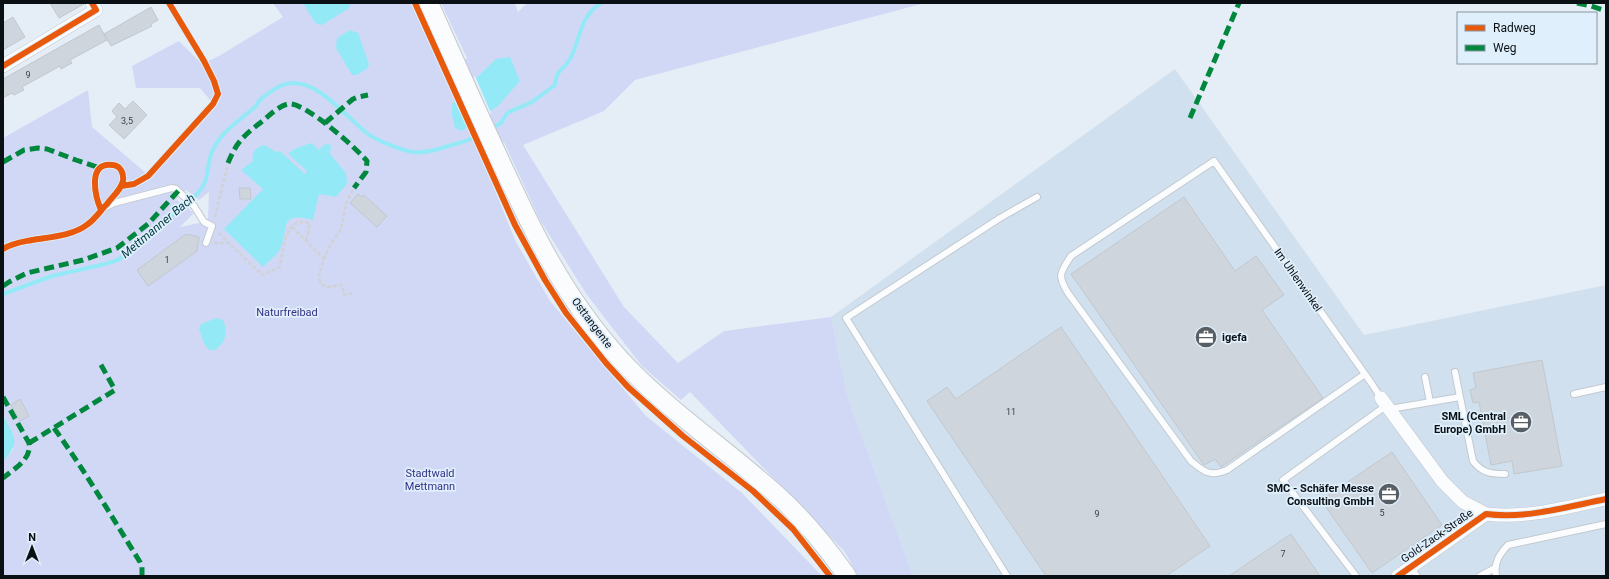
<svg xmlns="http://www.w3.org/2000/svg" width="1609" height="579" font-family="Roboto,sans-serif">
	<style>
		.built { fill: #d1e0ee }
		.green { fill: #d1d8f6; fill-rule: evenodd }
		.water { fill: #94e9f6 }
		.pier { fill: #e5eef6 }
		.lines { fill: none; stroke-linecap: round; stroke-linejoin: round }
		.stream { stroke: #94e9f6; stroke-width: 4 }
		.building { fill: #cfd5dc; stroke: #c1c7cd }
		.lane-casing { stroke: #c2c9cf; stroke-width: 8 }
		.street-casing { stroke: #c2c9cf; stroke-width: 14 }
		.secondary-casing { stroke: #c2c9cf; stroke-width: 20 }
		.path { stroke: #d0d2d4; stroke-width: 2.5; stroke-dasharray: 4 2; stroke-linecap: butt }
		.lane { stroke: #fbfcfe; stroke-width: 6 }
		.street { stroke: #fbfcfe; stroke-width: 13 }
		.secondary { stroke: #fbfcfe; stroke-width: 18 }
		.quiet { stroke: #00873e; stroke-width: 5; stroke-dasharray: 10 5; stroke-linecap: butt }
		.cycleway-casing { stroke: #dfeffc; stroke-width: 8 }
		.cycleway { stroke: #e8590c; stroke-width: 6 }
		.labels { text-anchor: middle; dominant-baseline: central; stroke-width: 3.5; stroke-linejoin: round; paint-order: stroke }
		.number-label { font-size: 9px; fill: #3c4147 }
		.street-label { font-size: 11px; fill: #0b1015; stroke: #dfeffc }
		.park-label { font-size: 11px; fill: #363186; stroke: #dfeffc }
		.poi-label { font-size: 11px; font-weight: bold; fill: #0b1015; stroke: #dfeffc; text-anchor: end }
		.water-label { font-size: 12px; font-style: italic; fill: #00393f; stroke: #dfeffc }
	</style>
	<rect width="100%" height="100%" fill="#e5eef6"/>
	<!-- built -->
	<path class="built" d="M1175,69l189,266 242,-50v291h-693l-65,-178 -17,-81z"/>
	<!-- green -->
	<path class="green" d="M273,3h139l33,74 22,-19 -26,-55h74l3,9 9,-9h398l-290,77 -31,31 -81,34 101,162 54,56 46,-32 107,-14 17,81 65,178h-55l-13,-24 -155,-160 -9,8 -39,-34 -55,-71 -47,-75 -36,-78 -22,17 34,83 34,59 96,115 96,77 80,83h-819v-115l10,-11 1,-13 -11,-22v-277l85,-48 4,37 54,46 65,-72 -11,-13h-64l-4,-22 47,-25 23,23 17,-8 64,-39zM186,190l13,10 10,-8 -1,26 -4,4 -24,5 14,-14 -18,-14z"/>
	<!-- water -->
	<path class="water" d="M303,3h48l-2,5 -27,17 -7,-2z
		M350,30l8,3 11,31 -1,4 -11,7h-5l-16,-27 1,-10z
		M510,57l10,24 -22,25 -36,25 -7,-3 -3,-13v-11l24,-26 20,-19z
		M311,143l8,7 6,-6 6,1 -1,9 16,19 1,11 -11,13 -17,-3 -6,26c-36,-9 -23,9 -33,29 -3,6 -12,13 -17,18l-39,-38 39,-40 -22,-19 12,-9c-2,-9 3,-14 11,-16l12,7 4,-1 25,23 2,-3 -19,-17 6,-5z
		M217,318l6,2c5,10 3,23 -6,28l-1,2h-6c-7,-4 -7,-13 -11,-20l2,-6z
		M3,415c11,22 19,26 0,46z"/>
	<!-- pier -->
	<path class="pier" d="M475,76l16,37 -22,16 -14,-31z"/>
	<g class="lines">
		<!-- stream -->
		<path class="stream" d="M490,129l11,-6 6,-10 25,-11 23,-17c2,-18 7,-12 15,-26 11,-19 8,-41 31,-56
			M3,294l49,-18 53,-12 13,-4c17,-14 32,-28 49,-41 10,-8 21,-16 30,-25 14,-15 8,-25 15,-42 9,-21 26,-30 43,-45 3,-3 4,-7 7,-9 4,-3 14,-10 18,-12 33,-15 65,31 88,48 8,6 35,17 45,18 12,1 24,-2 35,-6 12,-3 24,-6 34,-12"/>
	</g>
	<!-- building -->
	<path class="building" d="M50,3h34v1l-25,14z
		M151,7l7,13 -7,4 1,2 -41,20 -7,-12z
		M13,17l12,20 -22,13v-27z
		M99,25l8,15 -37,20 2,3 -11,6 -1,-3 -38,21 2,3 -10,5 -2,-2 -9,5v-19z
		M133,101l14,14 -23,24 -15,-14 8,-8 -5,-6 7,-8 6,6z
		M239,188h11l1,11h-11z
		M358,194l4,3 2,-2 23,21 -10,11 -27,-24z
		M1184,197l51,74 21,-15 28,39 -22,15 61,88 -102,69 -6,-8 -11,6 -133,-191z
		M186,234l13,3 -2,14 -49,35 -11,-16z
		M1061,327l149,219 -44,30h-120l-119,-175 20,-14 9,12z
		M1542,360l20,106 -48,8 -2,-13 -21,4 -12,-63 -6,1 -3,-13 6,-2 -3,-15z
		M20,399l9,17 -9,5 -9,-16z
		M1392,452l50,73 -70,48 -51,-73z
		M1291,534l29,42h-91z"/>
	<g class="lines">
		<!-- lane casing -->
		<g class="lane-casing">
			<path id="lane" d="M104,208l10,-5 58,-15 4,1 18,17 10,16 8,4 -6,17
				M3,249c9,-6 19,-7 29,-9 18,-3 41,-4 56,-16 7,-5 13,-14 19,-20 5,-7 14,-14 16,-23 1,-7 -2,-15 -10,-16 -26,-4 -18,31 -12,45
				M1365,374l-138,96c-17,7 -23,2 -36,-9l-123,-168c-11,-18 -8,-20 3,-37l143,-95 158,223 9,14
				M1425,377l5,25
				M1574,394l32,-7
				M1460,397l13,64c9,12 18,13 32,13
				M1390,409l70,-12 -5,-25
				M1410,567l7,9
				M1007,576l-161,-258 154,-100 37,-21
				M1356,576l-73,-96 104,-75
				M1480,576l15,-8
				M1496,576c-2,-14 3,-21 12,-31l98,-21"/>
		</g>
		<!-- street casing -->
		<g class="street-casing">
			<path id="street" d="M3,66l93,-56 -4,-7
				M1381,398l61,83 21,21 23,12
				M1398,576l88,-62c41,5 80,-7 120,-15"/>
		</g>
		<!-- secondary casing -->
		<g class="secondary-casing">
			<path id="secondary" d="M429,3c21,47 42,95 64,142 36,79 68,149 127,214 48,52 104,88 156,135 27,24 50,52 71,82"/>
		</g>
		<!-- path -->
		<path class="path" d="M215,217l13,-54
			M292,227l32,32 -5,15 1,9c7,6 14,3 22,2l2,10 8,-2 2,-1
			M219,233l10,10
			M214,243h15l33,32 18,-8c3,-17 5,-54 30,-43l-4,17
			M324,259l5,-12 12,-18 5,-26 8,-15"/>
		<!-- lane -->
		<use href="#lane" class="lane"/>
		<!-- street -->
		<use href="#street" class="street"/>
		<!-- secondary -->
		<use href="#secondary" class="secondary"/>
		<!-- quiet -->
		<path class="quiet" d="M1577,3l14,3 15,5
			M1190,118l49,-115
			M325,123l28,-24 5,-2 10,-2
			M3,162l21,-12 14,-2 9,1 29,11 24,8
			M228,163c8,-20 15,-27 32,-40 8,-6 18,-17 28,-19 16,-3 68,44 79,57l-1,11 -12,16
			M3,286l6,-4 18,-9 56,-13 34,-12 31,-24 31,-34
			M3,397l26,46c3,16 -15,26 -26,35
			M54,428c31,43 58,89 86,134l2,5v9
			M29,443l86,-53 -15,-27"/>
		<!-- cycleway casing -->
		<g class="cycleway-casing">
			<path id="cycleway" d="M415,3l100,222 30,55 21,33 40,50 22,24 55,49 70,55 40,38 37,47
				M3,66l93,-56 -4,-7
				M121,186l13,-2 14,-8 65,-72 5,-10 -4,-13 -10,-20 -35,-58
				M3,249c9,-6 19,-7 29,-9 18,-3 41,-4 56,-16 7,-5 13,-14 19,-20 5,-7 14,-14 16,-23 1,-7 -2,-15 -10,-16 -26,-4 -18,31 -12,45
				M1398,576l88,-62c41,5 80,-7 120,-15"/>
		</g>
		<!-- cycleway -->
		<use href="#cycleway" class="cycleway"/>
	</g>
	<!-- icons -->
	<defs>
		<g id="office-disc" transform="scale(1.15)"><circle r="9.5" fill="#575e64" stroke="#dfeffc"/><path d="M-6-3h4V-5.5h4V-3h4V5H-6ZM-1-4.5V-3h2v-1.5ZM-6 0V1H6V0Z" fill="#fff"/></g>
	</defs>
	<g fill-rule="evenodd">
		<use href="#office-disc" x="1206" y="337"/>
		<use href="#office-disc" x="1521" y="422"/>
		<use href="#office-disc" x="1389" y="494"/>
	</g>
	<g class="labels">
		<!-- number labels -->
		<g class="number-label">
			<text x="28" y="75">9</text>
			<text x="127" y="121">3,5</text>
			<text x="167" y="260">1</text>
			<text x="1011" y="412">11</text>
			<text x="1382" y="513">5</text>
			<text x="1097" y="514">9</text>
			<text x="1283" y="554">7</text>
		</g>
		<!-- street labels -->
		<g class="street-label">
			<text transform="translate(1298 280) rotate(55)">Im Uhlenwinkel</text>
			<text transform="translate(592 323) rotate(53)">Osttangente</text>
			<text transform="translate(1437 536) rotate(-35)">Gold-Zack-Straße</text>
		</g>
		<!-- park labels -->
		<g class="park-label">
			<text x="287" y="312">Naturfreibad</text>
			<text x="430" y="473">Stadtwald<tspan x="430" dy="13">Mettmann</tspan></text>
		</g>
		<!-- poi labels -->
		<g class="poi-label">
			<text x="1222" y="337" text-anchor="start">igefa</text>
			<text x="1506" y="416">SML (Central<tspan x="1506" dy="13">Europe) GmbH</tspan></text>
			<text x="1374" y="488">SMC - Schäfer Messe<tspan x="1374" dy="13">Consulting GmbH</tspan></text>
		</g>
		<!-- water labels -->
		<g class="water-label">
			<text transform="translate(158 226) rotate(-40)">Mettmanner Bach</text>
		</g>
	</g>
	<!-- border -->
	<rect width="1609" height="579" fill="none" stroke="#0b1015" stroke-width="8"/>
	<!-- legend -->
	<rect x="1457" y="12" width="140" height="52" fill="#dfeffc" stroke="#8a96a0"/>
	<rect x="1465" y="25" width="20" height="6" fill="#e8590c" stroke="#8a96a0"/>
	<text x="1493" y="32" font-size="12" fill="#0b1015">Radweg</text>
	<rect x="1465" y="45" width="20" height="6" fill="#00873e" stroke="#8a96a0"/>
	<text x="1493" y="52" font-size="12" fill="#0b1015">Weg</text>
	<!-- north arrow -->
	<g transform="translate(32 547)" stroke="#dfeffc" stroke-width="3" paint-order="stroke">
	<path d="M0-3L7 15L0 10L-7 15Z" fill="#0b1015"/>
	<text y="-6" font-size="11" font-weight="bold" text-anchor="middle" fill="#0b1015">N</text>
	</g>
</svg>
